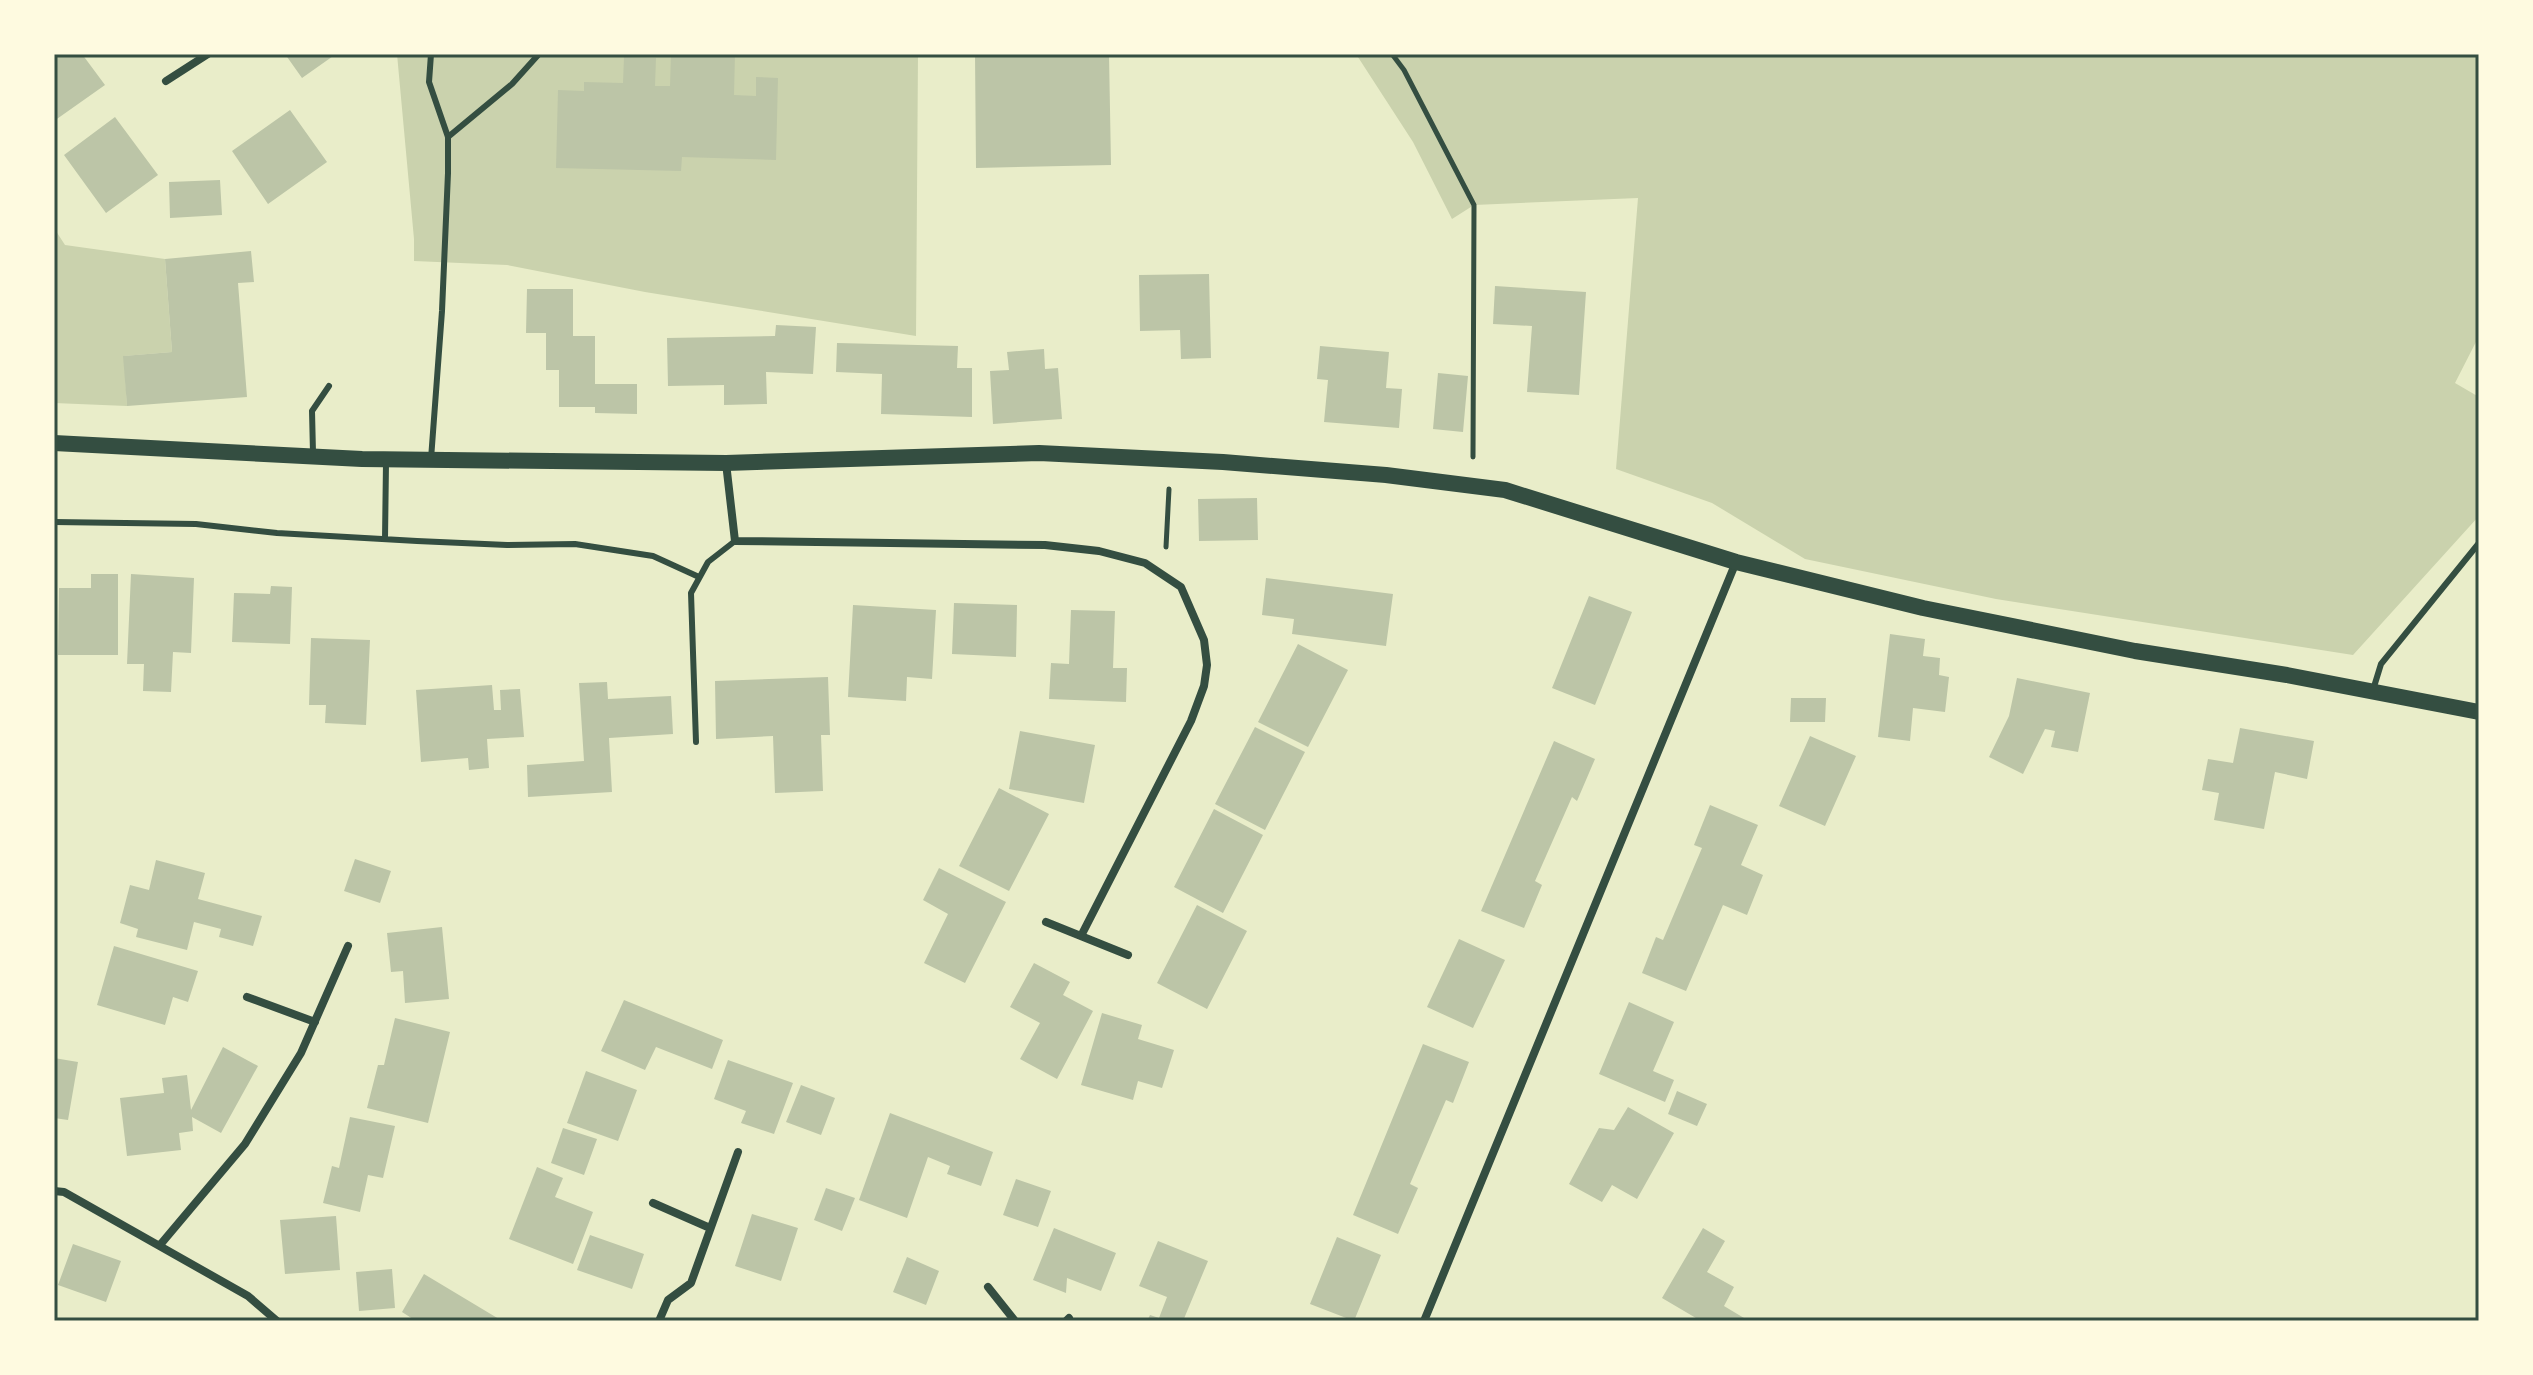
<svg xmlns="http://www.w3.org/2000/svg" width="2533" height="1375" font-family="Lora,serif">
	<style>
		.green { fill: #cad2ad }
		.building { fill: #bcc5a7 }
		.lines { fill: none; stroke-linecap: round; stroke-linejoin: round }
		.path { stroke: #344e41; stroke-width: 5 }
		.service { stroke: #344e41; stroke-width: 6 }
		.minor { stroke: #344e41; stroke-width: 8 }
		.secondary { stroke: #344e41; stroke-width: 16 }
		.neatline { fill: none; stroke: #344e41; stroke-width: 3 }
	</style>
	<rect width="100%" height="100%" fill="#e9edc9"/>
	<!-- green -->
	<path class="green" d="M397,54h521l-2,282 -271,-44 -138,-27 -93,-4v-22z
		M1356,54h1123v282l-24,47 24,14v119l-126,139 -357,-56 -191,-40 -93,-56 -96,-34 22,-271 -164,7 -22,14 -39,-77z
		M54,228l11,17 100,14 7,93 -48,4 3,50 -73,-3z"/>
	<!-- building -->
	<path class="building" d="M54,54h28l23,31 -51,36z
		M285,54h51l-34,24z
		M671,54h64l-1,41 22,1v-19l22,1 -2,82 -94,-3 -1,14 -125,-3 2,-78 26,1v-9l39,1 1,-26 32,1 -1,28h15z
		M975,54h134l2,111 -135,3z
		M290,110l37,52 -59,42 -36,-53z
		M115,117l43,58 -52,38 -42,-58z
		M220,180l2,35 -52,3 -1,-36z
		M251,251l3,31 -16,1 9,114 -120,9 -4,-50 49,-4 -7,-93z
		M1209,274l2,84 -30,1 -1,-29 -40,1 -1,-56z
		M1495,286l91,6 -7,103 -52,-3 5,-66 -39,-2z
		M527,289h46v47h22v48h42v30l-42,-1v-6h-36v-37h-13v-37h-20z
		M776,325l40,2 -3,47 -47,-2 1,32 -43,1v-20l-56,1 -1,-48 108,-2z
		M837,343l121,3 -1,22h15v49l-91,-3 1,-40 -46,-2z
		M1320,346l69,6 -3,36 16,1 -3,39 -75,-6 4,-42 -11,-1z
		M1044,349l1,20 13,-1 4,51 -69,5 -3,-53 19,-1 -2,-18z
		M1438,373l30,3 -5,56 -30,-3z
		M1257,498l1,42 -59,1 -1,-42z
		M91,574h27v81h-60l1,-67h32z
		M131,574l63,4 -3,75 -18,-1 -2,40 -28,-1 1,-27h-17z
		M1266,578l127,16 -7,52 -94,-12 2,-15 -32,-4z
		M271,586l21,1 -2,57 -58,-2 2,-49 36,1z
		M1589,596l43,16 -37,93 -43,-17z
		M954,603l63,2 -1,52 -64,-3z
		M853,605l83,5 -4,69 -25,-2 -1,24 -58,-4z
		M1071,610l44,1 -2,57h14l-1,34 -77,-3 2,-36 18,1z
		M1890,634l35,5 -2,17 17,2 -1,17 10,2 -4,35 -32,-4 -3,33 -32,-4z
		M311,638l59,2 -4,85 -41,-2 1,-18h-17z
		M1298,644l50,26 -40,77 -50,-25z
		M828,677l2,58h-9l2,56 -48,2 -2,-57 -57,3 -1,-58z
		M2017,678l73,15 -12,59 -27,-5 4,-16 -10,-2 -22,45 -34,-17 20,-41z
		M607,682l1,17 63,-3 2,38 -64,4 3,54 -84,5 -1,-32 57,-4 -5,-78z
		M492,685l2,25h7l-1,-20 20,-1 4,48 -37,2 2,29 -20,2 -1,-12 -47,4 -5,-72z
		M1791,698h35l-1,24h-35z
		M1255,727l50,25 -40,78 -50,-26z
		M2240,728l74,13 -7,38 -32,-7 -11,57 -50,-9 5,-27 -17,-3 6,-31 25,4z
		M1020,731l75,14 -11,58 -75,-14z
		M1810,736l46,20 -31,70 -46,-20z
		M1554,741l41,18 -18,42 -5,-4 -37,84 7,4 -18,43 -43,-17z
		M999,788l50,26 -40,77 -50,-25z
		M1710,805l48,20 -17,40 22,10 -16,40 -24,-10 -37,86 -44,-18 14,-36 7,3 39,-92 -8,-3z
		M1214,809l49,26 -40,78 -49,-26z
		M355,859l36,12 -11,32 -36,-12z
		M156,860l49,13 -7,26 64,17 -9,30 -34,-9 2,-8 -27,-7 -7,28 -51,-13 2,-8 -18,-6 10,-38 19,5z
		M939,868l67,34 -41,81 -41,-20 24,-49 -25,-14z
		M1197,905l50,26 -40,78 -50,-26z
		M442,927l7,72 -44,4 -2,-32 -12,1 -4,-39z
		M1459,939l46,21 -32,68 -46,-21z
		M114,946l84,25 -10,31 -15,-5 -8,28 -68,-20z
		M1034,963l36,19 -7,13 30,16 -36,68 -37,-20 20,-36 -30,-16z
		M624,1000l99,40 -11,29 -56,-22 -11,23 -44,-19z
		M1629,1002l45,20 -21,49 21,9 -9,22 -66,-28z
		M1102,1013l40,12 -4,14 36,11 -12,38 -24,-7 -5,19 -52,-15z
		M395,1018l55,14 -22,91 -61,-15 11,-43h6z
		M1423,1044l46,18 -16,41 -7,-3 -36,84 8,4 -20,46 -45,-19z
		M223,1047l35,19 -37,67 -29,-16 1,14 -14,2 2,17 -54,6 -7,-58 44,-5 -2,-15 25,-3 4,35z
		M54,1058l24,4 -10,58 -14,-2z
		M728,1060l65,23 -19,51 -33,-11 5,-12 -32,-12z
		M586,1071l51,19 -19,51 -51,-18z
		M801,1085l34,13 -14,37 -35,-13z
		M1677,1091l30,13 -10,22 -29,-12z
		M1628,1107l46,26 -37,66 -25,-14 -10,17 -33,-18 30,-56 15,2z
		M890,1113l103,39 -12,34 -34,-12 3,-8 -22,-9 -21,61 -48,-18z
		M350,1117l45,9 -12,52 -15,-3 -8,37 -37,-9 9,-37 7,2z
		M563,1128l34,11 -13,36 -33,-12z
		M537,1167l26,11 -8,19 38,15 -20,52 -64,-25z
		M1016,1179l35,12 -13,36 -35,-12z
		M826,1188l29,10 -13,33 -28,-11z
		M752,1214l46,14 -17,53 -46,-15z
		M336,1216l4,54 -55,4 -5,-54z
		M1054,1228l62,25 -15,38 -34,-13 -1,15 -33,-13z
		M1703,1228l22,13 -18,31 27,15 -10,19 25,15h-48l-39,-23z
		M590,1235l54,19 -12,35 -55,-19z
		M1337,1237l44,18 -27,66 -44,-17z
		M1158,1241l50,20 -25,60h-36l3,-6 9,3 8,-21 -28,-11z
		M73,1244l48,17 -15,41 -48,-17z
		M907,1257l32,14 -13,34 -33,-13z
		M392,1269l3,39 -36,3 -3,-39z
		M424,1274l75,45 -1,2h-82l-14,-9z"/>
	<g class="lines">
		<!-- path -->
		<path class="path" d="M1392,54l12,16 70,135 -1,252
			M1166,547l3,-58"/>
		<!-- service -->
		<path class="service" d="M448,137l64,-53 27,-30
			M313,453l-1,-42 17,-25
			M431,459l11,-148 6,-138v-36l-19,-55 2,-28
			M54,522l142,2 81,9 140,8 90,4 68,-1 78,12 46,21
			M385,539l1,-76
			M2373,690l8,-26 98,-121
			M696,742l-5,-149 17,-31 27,-21"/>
		<!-- minor -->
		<path class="minor" d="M166,81l42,-27
			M726,463l9,78 310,4 54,6 46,12 36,24 23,53 3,25 -3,21 -13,35 -110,215
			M1046,922l82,33
			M247,997l68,25
			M54,1191l10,1 184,104 29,25
			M653,1203l57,25
			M160,1245l85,-101 56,-91 47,-107
			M988,1287l27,34
			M659,1321l9,-21 23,-17 47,-131
			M1066,1321l3,-3
			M1424,1321l312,-759"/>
		<!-- secondary -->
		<path class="secondary" d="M54,443l308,16 364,4 313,-10 184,9 163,13 119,15 231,72 187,46 212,43 152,24 192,37"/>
	</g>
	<!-- border -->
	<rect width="2533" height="1375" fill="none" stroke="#fefae0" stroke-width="112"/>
	<rect x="56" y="56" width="2421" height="1263" class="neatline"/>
</svg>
